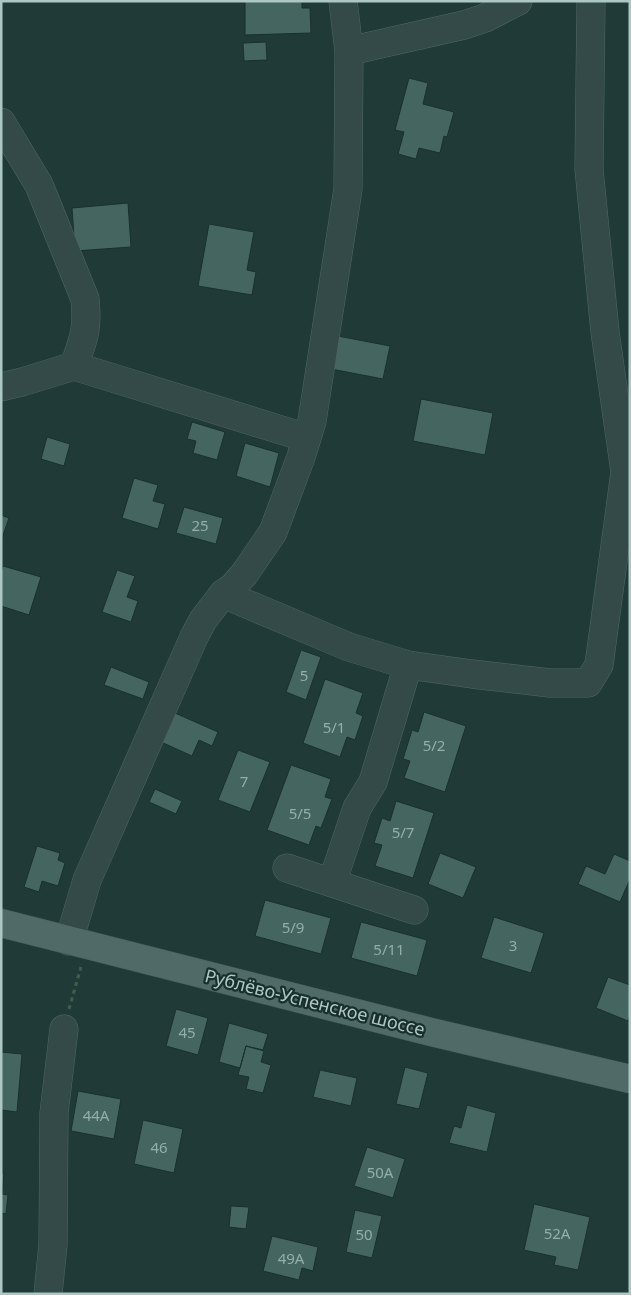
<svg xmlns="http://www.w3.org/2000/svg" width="631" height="1295" font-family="'Noto Sans',sans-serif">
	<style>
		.building { fill: #446560; stroke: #1a312e }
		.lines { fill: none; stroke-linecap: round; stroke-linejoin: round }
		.minor-casing { stroke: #506866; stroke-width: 29 }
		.major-casing { stroke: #3f5754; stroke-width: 29 }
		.path { stroke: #435d4d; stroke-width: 3; stroke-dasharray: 4 4; stroke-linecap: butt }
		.minor { stroke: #334a48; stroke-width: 28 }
		.major { stroke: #506b67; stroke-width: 28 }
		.labels { text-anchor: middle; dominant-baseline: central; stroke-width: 4.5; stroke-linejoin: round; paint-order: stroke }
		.number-label { font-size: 15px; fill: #93aeac }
		.street-label { font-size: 18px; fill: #adc7c5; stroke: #182f2c }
	</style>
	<rect width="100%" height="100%" fill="#1f3a37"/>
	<!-- building -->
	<path class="building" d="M245,1h57v7h8l1,25 -66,2z
		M266,42l1,18 -23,1 -1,-18z
		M409,78l19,5 -5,21 31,8 -7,25 -3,-1 -4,17 -21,-5 -3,11 -18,-5 6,-22 -9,-2z
		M128,203l3,44 -56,4 -3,-43z
		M209,224l45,8 -7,38 9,2 -4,23 -54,-9z
		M338,336l52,10 -7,33 -52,-10z
		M421,399l72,14 -8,42 -72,-14z
		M192,422l33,10 -8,28 -24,-7 3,-12 -9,-2z
		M47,437l23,7 -6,22 -23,-7z
		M245,443l34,10 -9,34 -34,-11z
		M134,478l24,7 -5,16 12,3 -7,25 -36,-11z
		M184,507l39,11 -7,26 -40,-11z
		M1,515l8,3 -8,23z
		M3,566l38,11 -12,38 -28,-9v-34z
		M117,570l18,6 -8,21 11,4 -7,21 -29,-10z
		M301,650l20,7 -15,43 -20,-8z
		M111,667l38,15 -6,17 -39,-14z
		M325,679l38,14 -7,20 7,3 -8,24 -8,-3 -7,20 -37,-14z
		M424,712l42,14 -21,66 -41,-14 6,-17 -7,-2 9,-29 6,2z
		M175,713l43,19 -6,14 -13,-6 -7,16 -31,-14z
		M238,750l32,12 -20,50 -32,-12z
		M291,765l40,14 -6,18 7,2 -11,29 -5,-2 -7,19 -42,-15z
		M155,789l27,12 -6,13 -27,-12z
		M396,801l38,12 -21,65 -38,-12 7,-21 -8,-2 8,-25 8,3z
		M37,846l23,7 -2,7 7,3 -7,23 -16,-5 -3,11 -15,-5z
		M440,853l36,14 -13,31 -35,-14z
		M614,854l16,7v18l-10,23 -42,-18 8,-18 19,8z
		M265,900l66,18 -10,36 -66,-18z
		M494,917l50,16 -13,40 -50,-15z
		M361,922l66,18 -10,36 -66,-18z
		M608,977l22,8v31l-2,5 -32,-13z
		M176,1009l32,9 -10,37 -32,-9z
		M229,1023l39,11 -5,16 -17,-4 -6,22 -21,-6z
		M246,1046l18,5 -3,11 10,3 -8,28 -17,-4 3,-12 -11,-2z
		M1,1052l21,2 -5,58 -16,-2z
		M405,1067l23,6 -9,36 -23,-5z
		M320,1070l37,8 -6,28 -38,-9z
		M78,1091l43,8 -7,40 -43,-8z
		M467,1105l29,8 -9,39 -38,-9 5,-17 7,2z
		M143,1120l40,9 -9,44 -40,-9z
		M367,1147l38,12 -12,39 -39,-12z
		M1,1173h3l-2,21 6,1 -2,19 -5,-1z
		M534,1204l56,13 -12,53 -24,-5 2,-8 -32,-7z
		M231,1206l18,1 -3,22 -17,-2z
		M355,1210l27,6 -10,42 -26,-6z
		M272,1236l46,11 -5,24 -11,-3 -3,12 -36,-9z"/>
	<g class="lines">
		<!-- minor casing -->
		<g class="minor-casing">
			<path id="minor" d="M349,51l115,-26 21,-7 33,-17
				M1,122l38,63 46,114c3,30 -1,39 -11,67
				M1,387l21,-5 52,-16 233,72
				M223,594l126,53 59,18 64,9 78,9h38l11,-18 26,-193 -20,-140 -16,-163 2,-168
				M287,868l127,42
				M332,883l25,-75 16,-26 35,-117
				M69,941l18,-61 107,-243 9,-17 20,-26 10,-7 12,-14 28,-41 28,-75 11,-36 36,-232 1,-138 -6,-50
				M48,1294l5,-49 1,-132 10,-84"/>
		</g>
		<!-- major casing -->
		<g class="major-casing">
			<path id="major" d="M1,923l430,109 199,47"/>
		</g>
		<!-- path -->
		<path class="path" d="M69,1009l12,-42"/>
		<!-- minor -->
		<use href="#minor" class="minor"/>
		<!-- major -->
		<use href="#major" class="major"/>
	</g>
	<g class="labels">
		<!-- number labels -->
		<g class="number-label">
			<text x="200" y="525">25</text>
			<text x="304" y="675">5</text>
			<text x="334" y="727">5/1</text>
			<text x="434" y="745">5/2</text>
			<text x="244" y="781">7</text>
			<text x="300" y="813">5/5</text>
			<text x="403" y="832">5/7</text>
			<text x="293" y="927">5/9</text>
			<text x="513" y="945">3</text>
			<text x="389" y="949">5/11</text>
			<text x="187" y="1032">45</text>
			<text x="96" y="1115">44А</text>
			<text x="159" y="1147">46</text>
			<text x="380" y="1172">50А</text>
			<text x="557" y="1233">52А</text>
			<text x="364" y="1234">50</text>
			<text x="291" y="1258">49А</text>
		</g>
		<!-- street labels -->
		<g class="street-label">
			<text transform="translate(315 1002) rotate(14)">Рублёво-Успенское шоссе</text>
		</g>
	</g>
	<!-- border -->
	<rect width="631" height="1295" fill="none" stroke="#adc7c5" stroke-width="5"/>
</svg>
